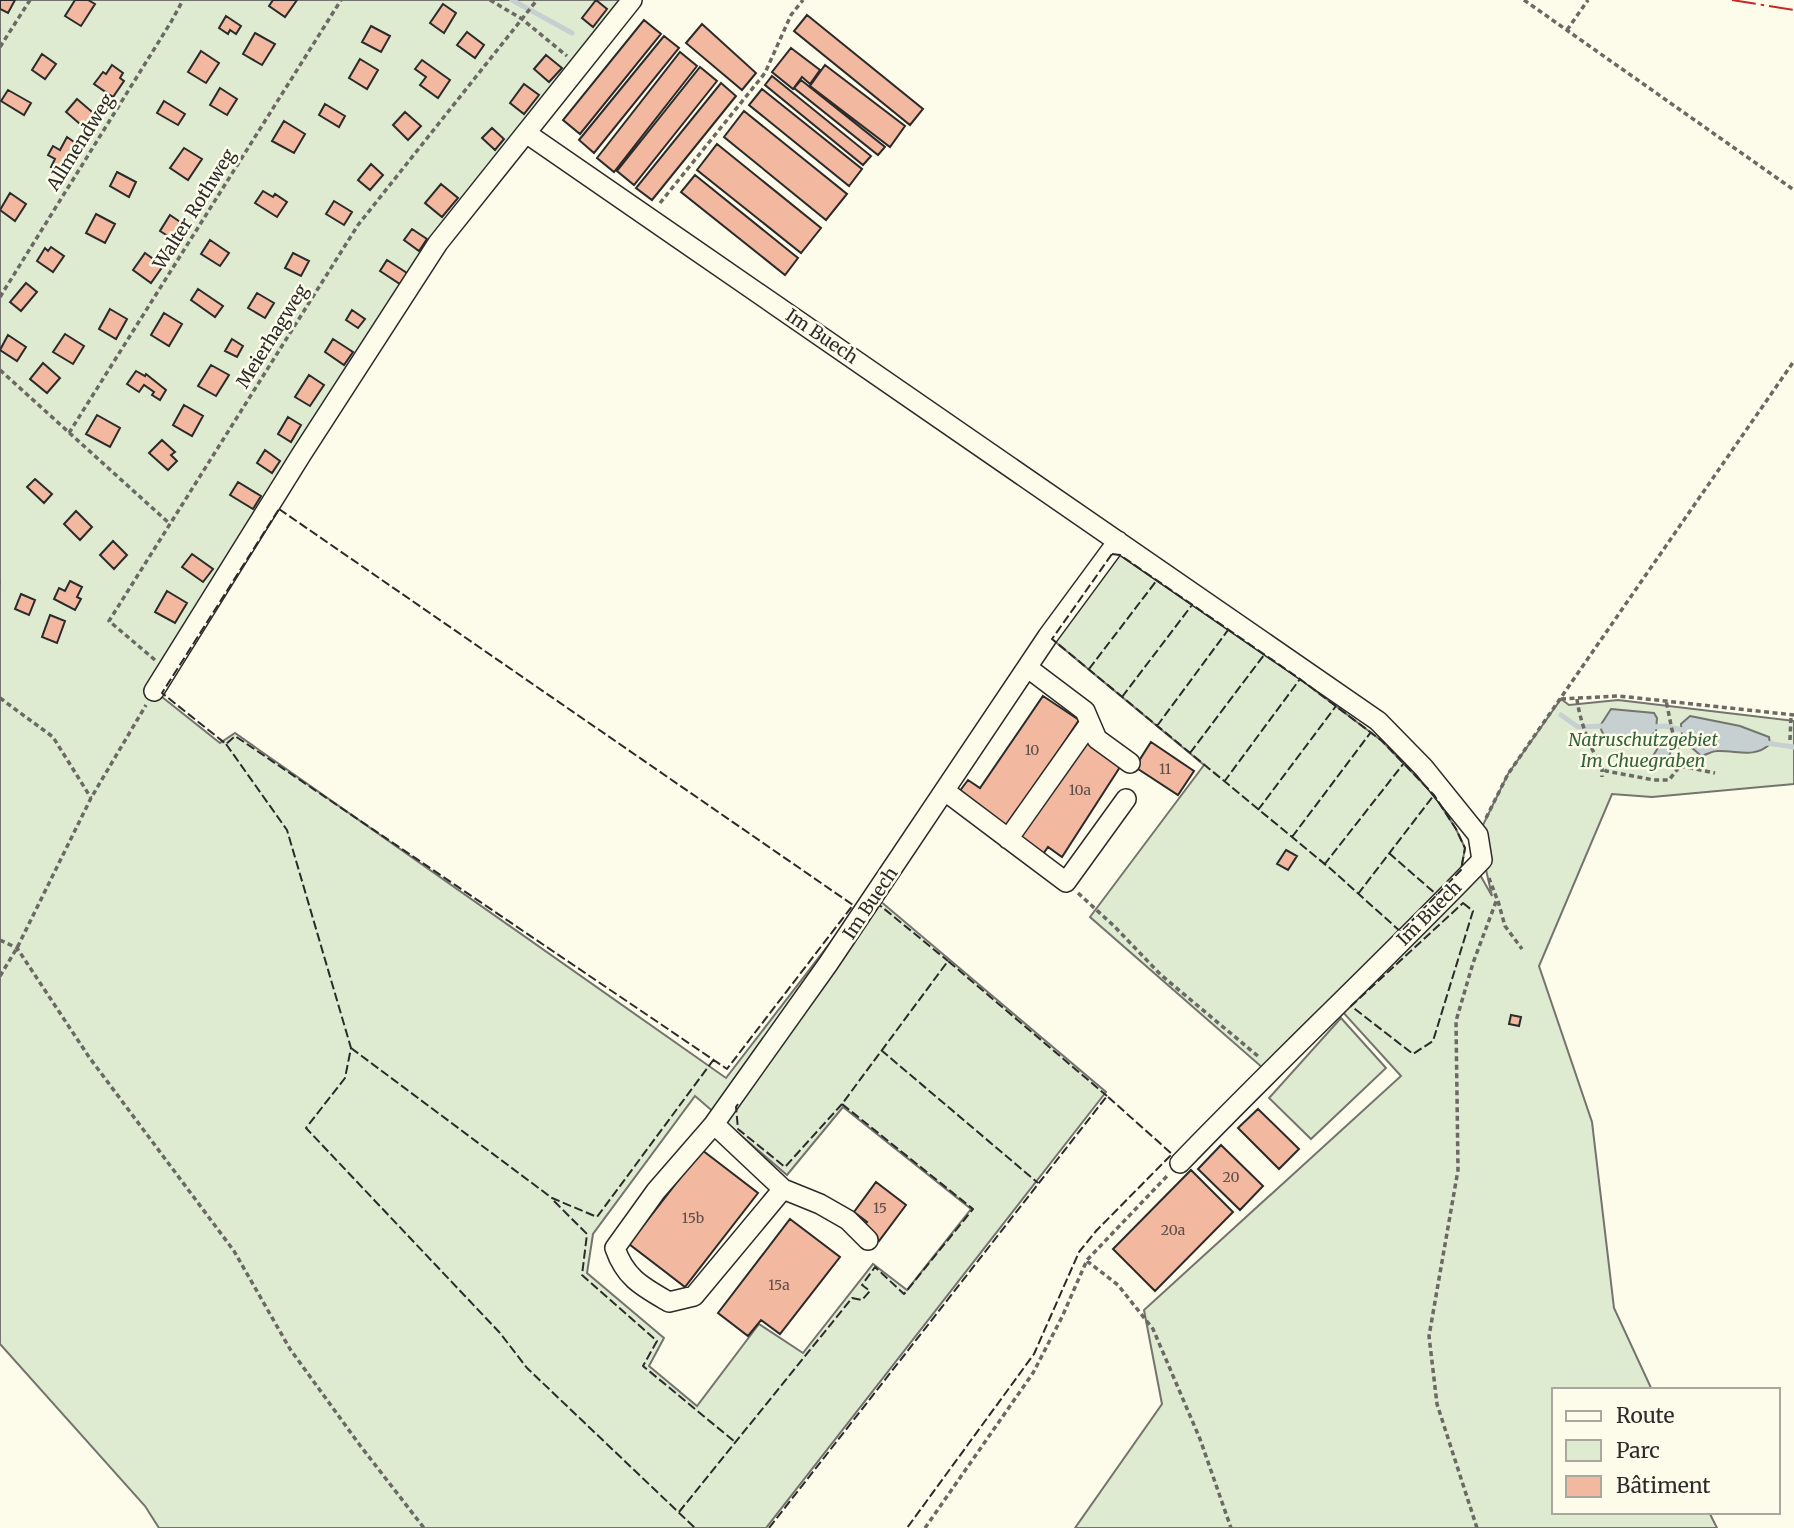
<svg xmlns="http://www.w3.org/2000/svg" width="1794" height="1528" font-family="Merriweather,serif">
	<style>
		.green { fill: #deebd1; stroke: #74746e; stroke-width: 2; fill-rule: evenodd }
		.water { fill: #c7d0d0; stroke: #74746e; stroke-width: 2 }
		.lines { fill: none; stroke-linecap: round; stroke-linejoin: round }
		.stream { stroke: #c7d0d0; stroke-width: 5 }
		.building { fill: #f2b8a0; stroke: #2b2b2b; stroke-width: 2 }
		.minor-casing { stroke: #2b2b2b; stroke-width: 22 }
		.path { stroke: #6a6964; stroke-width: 3.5; stroke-dasharray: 5 3.5; stroke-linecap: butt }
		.minor { stroke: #fdfbea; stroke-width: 19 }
		.fence { stroke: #2b2b2b; stroke-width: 2; stroke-dasharray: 9 3.5; stroke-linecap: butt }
		.power { stroke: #c62828; stroke-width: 2; stroke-dasharray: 24 5 3.5 5; stroke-linecap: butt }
		.labels { text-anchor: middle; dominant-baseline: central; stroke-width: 5; stroke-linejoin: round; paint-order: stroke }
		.number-label { font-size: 14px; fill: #5d4e48 }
		.street-label { font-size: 18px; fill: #2b2b2b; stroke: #fdfbea }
		.park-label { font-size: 18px; font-style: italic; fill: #34623c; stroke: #fdfbea }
	</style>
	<rect width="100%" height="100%" fill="#fdfbea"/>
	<!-- green -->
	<path class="green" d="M0,0h620l-136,172 -319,490 -21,28 7,7 6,-4 63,50 15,-10 491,345 134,-174 19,-4 227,192 -340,436h-607l-14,-22 -145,-162zM695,1096l92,79 56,-68 128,102 -64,81 -34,-26 -70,89 -44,-29 -62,82 -48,-40 15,-28 -77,-65 6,-39z
		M1112,554l8,1 180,124 82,62 52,54 22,34 9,19 -4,22 -197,199 -174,-152 114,-152 -152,-126z
		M1561,699l8,6 49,-5 176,21v63l-142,13 -40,-3 -73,172 53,156 22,186 38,82h-98v122h155l8,16h-642l87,-124 -18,-94 257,-234 -60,-66 138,-137 13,23 -14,-61 30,-61z
		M1341,1018l45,50 -75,71 -42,-41z"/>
	<!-- water -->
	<path class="water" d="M1611,709l43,4 3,5 -1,14c-18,10 -48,23 -56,-6z
		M1690,716l50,10 29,11 1,7c-16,15 -33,6 -53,7 -6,0 -10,4 -16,5 -11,-11 -20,-13 -20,-32z
		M1662,741l6,1c6,11 0,19 -8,26l-11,1 -3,-7 7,-6z"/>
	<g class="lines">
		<!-- stream -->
		<path class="stream" d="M512,0l60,33
			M1561,715l17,12 26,-1
			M1652,727l13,-1 22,5
			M1766,743l28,4"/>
	</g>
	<!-- building -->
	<path class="building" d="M0,0h15l-7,13 -8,-4z
		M75,0h13l7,4 -14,22 -16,-10z
		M273,0h24l-12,17 -16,-11z
		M596,0l11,9 -14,18 -11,-9z
		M443,4l13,9 -12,20 -14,-10z
		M807,15l116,94 -13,16 -116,-94z
		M226,16l15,10 -5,8 -6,-4 -2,4 -9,-6z
		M644,20l17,14 -81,100 -17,-14z
		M702,24l54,49 -14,17 -56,-47z
		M371,26l19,10 -9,16 -19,-10z
		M467,32l17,13 -9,13 -18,-13z
		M255,33l20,11 -13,21 -19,-11z
		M664,36l15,12 -85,105 -15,-13z
		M791,48l29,22 -10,14 -8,-7 -9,12 -21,-17z
		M201,51l18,12 -13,20 -18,-11z
		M680,52l17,14 -83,106 -17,-14z
		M42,54l14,10 -11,15 -13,-9z
		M546,55l16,13 -13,14 -15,-13z
		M360,59l18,11 -11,19 -18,-11z
		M422,60l28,20 -12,18 -18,-13 6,-8 -11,-8z
		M112,65l11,8 -3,5 4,3 -11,16 -19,-13 9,-12 3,2z
		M825,65l80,61 -15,21 -80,-61z
		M700,67l17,14 -83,104 -17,-14z
		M772,76l99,80 -8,9 -98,-80z
		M801,80l84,67 -7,8 -84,-67z
		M721,83l15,13 -84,104 -16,-12z
		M524,84l15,11 -15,19 -14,-11z
		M220,88l17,11 -10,16 -17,-10z
		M762,89l100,80 -13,17 -100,-81z
		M8,90l23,13 -7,12 -23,-14z
		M77,99l21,18 -11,13 -21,-18z
		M164,101l21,13 -7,11 -21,-12z
		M325,104l20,12 -6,11 -20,-12z
		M744,111l103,83 -21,26 -102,-83z
		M405,112l16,14 -13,14 -15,-15z
		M284,121l21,13 -11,19 -22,-12z
		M492,128l12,11 -9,11 -13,-12z
		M67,137l10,7 -17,28 -9,-5 4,-8 -7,-4 5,-9 7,4z
		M717,144l104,84 -20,25 -104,-83z
		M184,148l18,11 -14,21 -18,-12z
		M371,164l12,11 -13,15 -12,-10z
		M117,172l19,10 -7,15 -19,-11z
		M695,175l103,83 -13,17 -104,-83z
		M441,184l17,14 -16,19 -17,-14z
		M263,191l10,6 2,-3 12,8 -10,15 -22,-14z
		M10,193l16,11 -11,17 -15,-11z
		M334,201l18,11 -8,13 -18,-11z
		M96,214l19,10 -10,19 -19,-10z
		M170,215l19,13 -10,15 -19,-12z
		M412,229l15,10 -8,12 -15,-11z
		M210,240l19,13 -9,13 -19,-12z
		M51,247l13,9 -11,16 -16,-11 8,-13 3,3z
		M145,253l18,13 -12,17 -18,-13z
		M293,253l16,8 -8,15 -16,-8z
		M387,260l20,13 -7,11 -20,-13z
		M26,283l11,9 -16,19 -11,-9z
		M198,289l25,17 -8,11 -24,-17z
		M257,293l17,10 -9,15 -17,-10z
		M110,309l17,10 -11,20 -17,-10z
		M352,310l13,9 -7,9 -12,-8z
		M164,313l18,11 -13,22 -18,-11z
		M65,334l19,12 -11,18 -20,-12z
		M8,335l18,12 -9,14 -17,-11z
		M232,339l11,7 -6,11 -12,-6z
		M333,339l20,13 -9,13 -19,-13z
		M43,363l17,15 -13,15 -17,-14z
		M211,365l18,10 -13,21 -18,-10z
		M136,371l9,5 1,-2 20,16 -6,10 -8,-5 2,-3 -10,-7 -5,7 -12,-8z
		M309,375l15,10 -14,21 -15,-9z
		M184,405l19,11 -11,20 -19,-11z
		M97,415l23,13 -10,19 -24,-13z
		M288,417l13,8 -10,17 -13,-8z
		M162,440l13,12 -4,3 6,6 -9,9 -19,-17z
		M265,450l15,11 -8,12 -15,-10z
		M35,479l17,15 -8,9 -17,-16z
		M238,482l23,14 -8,13 -23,-14z
		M76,511l16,16 -12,13 -16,-16z
		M113,541l14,14 -13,14 -14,-14z
		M192,554l21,15 -10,13 -21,-15z
		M70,581l12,6 -5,10 4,2 -6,11 -21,-11 5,-11 6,3z
		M167,591l20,12 -12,20 -20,-11z
		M21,594l14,6 -6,15 -14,-6z
		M50,615l15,6 -8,22 -15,-6z
		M1043,696l36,24 -73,110 -47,-38 9,-12 12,8z
		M1087,742l33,25 -58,90 -14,-10 -7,10 -25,-18z
		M1151,742l43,29 -16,24 -43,-28z
		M1286,850l11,6 -9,14 -11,-6z
		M1511,1015l10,2 -2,9 -10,-2z
		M1258,1109l41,40 -20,20 -41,-41z
		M1221,1145l42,41 -23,24 -42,-41z
		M702,1150l56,43 -73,94 -56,-43z
		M1191,1170l42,42 -78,79 -42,-42z
		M876,1182l30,23 -27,36 -17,-13 5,-6 -13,-10z
		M790,1219l50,38 -60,77 -19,-14 -13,16 -30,-23z"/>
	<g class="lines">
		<!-- minor casing -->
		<g class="minor-casing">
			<path id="minor" d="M526,133l852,588 46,47 54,67 4,25c-99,103 -203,200 -302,303
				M1028,668l57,43 12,28 33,24
				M154,691l147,-236 137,-212 194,-243
				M945,791l121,91 60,-83
				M1008,839l82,-116
				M714,1124l69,65 -89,107 -25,6c-26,-15 -44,-24 -54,-54l41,-57 53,-61 5,-6 114,-160 220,-328 70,-95
				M783,1189l37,15 28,16 20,20"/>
		</g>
		<!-- path -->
		<path class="path" d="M490,0l32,19 45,37
			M1524,0l270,190
			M1567,30l21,-30
			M0,47l30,-47
			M660,203l105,-130 26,-58 12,-15
			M0,297l171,-275 12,-22
			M0,370l170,154
			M69,433l272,-433
			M0,583h1
			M155,660l-46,-39 249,-396 179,-225
			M0,698l53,39 38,61
			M1561,699l58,-3 175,19
			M1577,699c2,19 15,58 29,72l48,9h15l11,-14 2,-5 -10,-31 -6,-30
			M1790,740l1,-25
			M1680,766l35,7
			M1602,767v10
			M1486,818l22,-44 286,-413
			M1078,893l36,33 47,49 98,82
			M1498,901l7,25 17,23
			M0,940l17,8 72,109 145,194 56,98 69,95 65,84
			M0,976l17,-28 74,-150 55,-93
			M1087,1261l31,24 35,44 47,110 31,89
			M925,1528l108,-155 29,-56 25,-57 81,-85
			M1477,1528l-40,-124 -8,-68 29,-166 -2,-149 17,-58 24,-64 -8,-21"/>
		<!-- minor -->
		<use href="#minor" class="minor"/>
		<!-- fence -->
		<path class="fence" d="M279,509l574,396 -126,164 -492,-333 -9,8 -64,-51z
			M1112,554l8,1 180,124 82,62 52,54 22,34 9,19 -4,22 -60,62 -69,-62 -280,-231z
			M1089,669l68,-89
			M1122,697l70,-92
			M1157,726l71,-96
			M226,744l61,86 64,218 -6,30 -39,50 194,205 27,35 168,160
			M1190,753l74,-98
			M1224,782l76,-103
			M1258,810l78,-104
			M1292,837l79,-105
			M1389,853l48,42
			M1324,865l80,-102
			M1358,894l76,-99
			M1463,903l10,8 -40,130 -20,13 -62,-48z
			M875,905l2,-2 71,58
			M351,1048l201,150 45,19 117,-158
			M881,1050l157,133
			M738,1104l-2,3 2,22 47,38 57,-63
			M554,1201l33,33 -5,41 75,66 -14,25 92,76
			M679,1512l173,-214 10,2 8,-9 -8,-6 13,-18 29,27 69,-85 -131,-105 106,-143 159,135
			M769,1528l338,-432 65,58 -76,77 -17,21 -45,102 -127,174"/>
		<!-- power -->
		<path class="power" d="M1732,0l62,10"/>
	</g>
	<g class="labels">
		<!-- number labels -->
		<g class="number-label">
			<text x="1032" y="750">10</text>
			<text x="1165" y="769">11</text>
			<text x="1080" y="790">10a</text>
			<text x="1231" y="1177">20</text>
			<text x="880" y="1208">15</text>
			<text x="693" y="1218">15b</text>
			<text x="1173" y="1230">20a</text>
			<text x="779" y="1285">15a</text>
		</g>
		<!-- street labels -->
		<g class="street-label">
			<text transform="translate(80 142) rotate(-58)">Allmendweg</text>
			<text transform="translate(194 209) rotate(-58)">Walter Rothweg</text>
			<text transform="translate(272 336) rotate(-58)">Meierhagweg</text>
			<text transform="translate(822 336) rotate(34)">Im Buech</text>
			<text transform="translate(870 903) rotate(-56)">Im Buech</text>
			<text transform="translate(1429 913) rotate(-45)">Im Buech</text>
		</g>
		<!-- park labels -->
		<g class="park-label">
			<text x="1643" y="739">Natruschutzgebiet<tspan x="1643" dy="21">Im Chuegraben</tspan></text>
		</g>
	</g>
	<!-- legend -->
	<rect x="1552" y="1388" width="228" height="126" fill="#fdfbea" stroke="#a9a89e" stroke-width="2"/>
	<rect x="1566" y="1411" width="35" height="10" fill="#fdfbea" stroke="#a9a89e" stroke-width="2"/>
	<text x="1616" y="1423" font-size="21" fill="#2b2b2b">Route</text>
	<rect x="1566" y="1440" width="35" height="21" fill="#deebd1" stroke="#a9a89e" stroke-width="2"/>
	<text x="1616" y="1458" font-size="21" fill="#2b2b2b">Parc</text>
	<rect x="1566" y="1476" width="35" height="21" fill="#f2b8a0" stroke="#a9a89e" stroke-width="2"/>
	<text x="1616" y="1493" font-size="21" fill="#2b2b2b">Bâtiment</text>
</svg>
